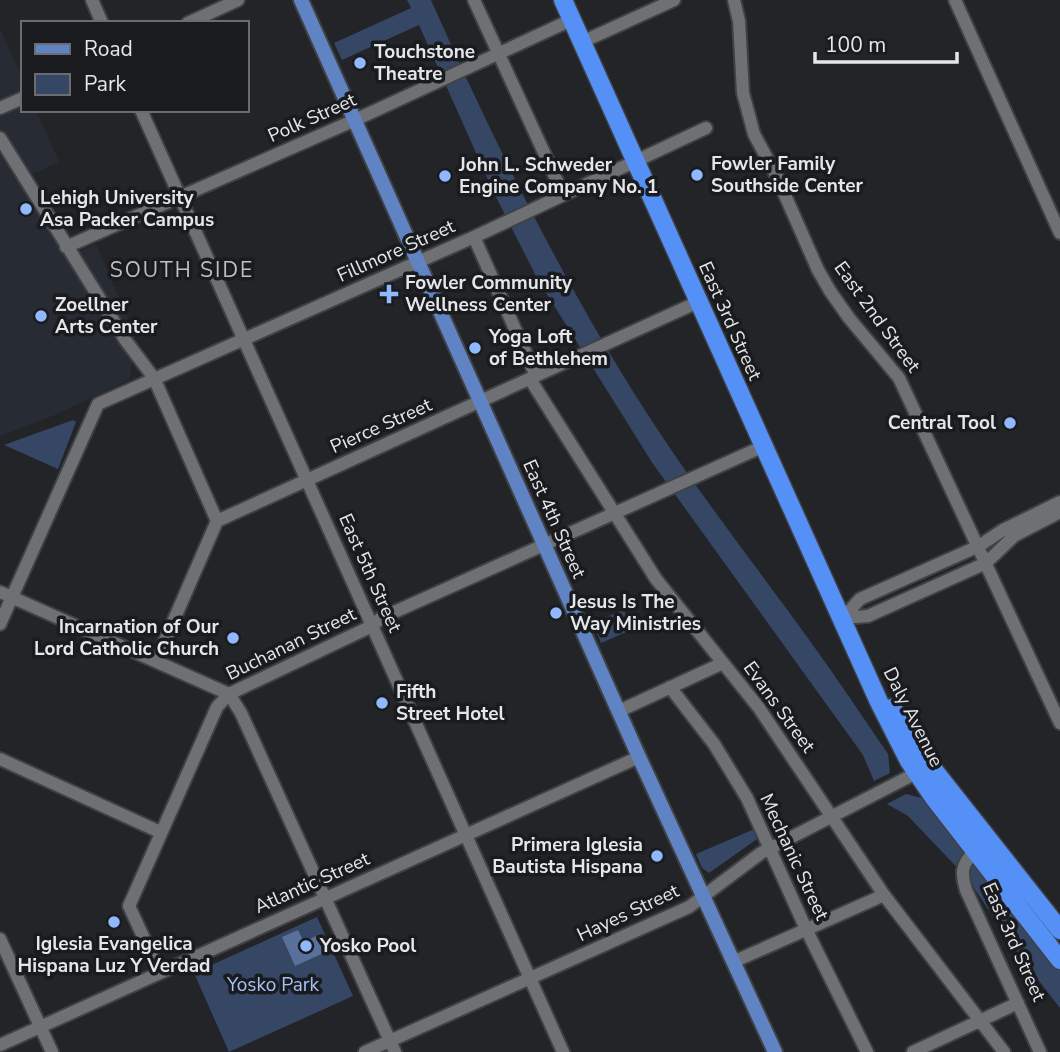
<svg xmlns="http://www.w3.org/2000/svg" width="1060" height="1052" font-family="'Nunito Sans',sans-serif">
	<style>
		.built { fill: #272c34 }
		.green { fill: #354765 }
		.water { fill: #59719a }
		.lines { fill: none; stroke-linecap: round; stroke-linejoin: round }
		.minor-casing { stroke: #3f4144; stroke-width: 16 }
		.major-casing { stroke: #3f4144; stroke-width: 18 }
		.highway-casing { stroke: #3f4144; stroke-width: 21 }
		.minor { stroke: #6e7074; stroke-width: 12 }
		.major { stroke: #5f83c3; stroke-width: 14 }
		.highway { stroke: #5590f7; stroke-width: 18 }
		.poi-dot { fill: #8fb8fd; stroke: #191b1e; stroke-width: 2.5 }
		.labels { text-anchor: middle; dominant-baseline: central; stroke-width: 7; stroke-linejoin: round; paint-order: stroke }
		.poi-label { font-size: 19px; font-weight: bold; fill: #e5e6e9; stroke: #191b1e; text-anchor: start }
		.street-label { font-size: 19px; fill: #e5e6e9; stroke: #191b1e }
		.park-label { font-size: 19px; fill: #a3c2f5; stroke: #191b1e }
		.neighbourhood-label { font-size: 21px; letter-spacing: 2px; fill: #bdc0c4; stroke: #191b1e }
	</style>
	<rect width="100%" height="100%" fill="#222427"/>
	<!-- built -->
	<path class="built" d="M0,29l23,51v30h13l23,52 -27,12 44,79 20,-9 39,91 -5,42 -5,5 -70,33 -55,21z"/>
	<!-- green -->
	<path class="green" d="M407,0h24c59,133 124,266 201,390 54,87 118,168 178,251 27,37 52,75 78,113l2,19 -16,8 -11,-26 -210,-291 -115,-184 -45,-89 -74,-166 -77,35 -8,-17 77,-35z
		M73,420l3,2 -18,47 -54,-24z
		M624,610l7,20 -30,13 -8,-21z
		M906,794l20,5 134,169v40l-35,-45 -58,-85 -59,-62 -21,-12z
		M757,828l3,9 -51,36 -7,-5 -6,-14z
		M317,917l36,79 -124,56 -35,-79z"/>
	<!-- water -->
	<path class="water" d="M298,930l6,12 16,-8 8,17 -33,15 -13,-29z"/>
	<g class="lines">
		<!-- minor casing -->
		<g class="minor-casing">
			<path id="minor" d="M92,0l10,23
				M474,0l89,194
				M734,0l5,21 4,72 11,41 23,43 41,93 12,21 19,27 50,60 161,345
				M955,0l105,233
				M188,23l50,-23
				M582,42l92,-42
				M0,108l23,-10
				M141,110l422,942
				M0,138l126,203 28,37 63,143
				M474,237l62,139
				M66,247l289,-127 216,-100
				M530,379l126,200 103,129 125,187 120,157
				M0,592l229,102 12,19 154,339
				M843,618l17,-19 119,-53 24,-16 57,-28
				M843,618l25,-2 118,-53 28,-27 46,-24
				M0,624l98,-220 376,-167 232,-109
				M156,661l61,-140 481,-219
				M670,687l44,57 33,54 59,131 61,123
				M619,711l104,-48
				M0,759l160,73
				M974,852c-13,13 -13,21 -8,38l74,162
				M0,939l52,113
				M733,962l151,-67
				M160,973l-31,-67 88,-199 12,-13 143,-68 9,-8 383,-172
				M0,1045l639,-288
				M365,1052l324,-145 72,-54 163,-84
				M913,1052l105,-49"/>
		</g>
		<!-- major casing -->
		<g class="major-casing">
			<path id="major" d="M301,0l338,757 136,295"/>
		</g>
		<!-- highway casing -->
		<g class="highway-casing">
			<path id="highway" d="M563,0l316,702 30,59 25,37 126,162
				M892,708l37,56 131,166"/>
		</g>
		<!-- minor -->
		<use href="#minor" class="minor"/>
		<!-- major -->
		<use href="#major" class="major"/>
		<!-- highway -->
		<use href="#highway" class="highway"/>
	</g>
	<!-- markers -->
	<g class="poi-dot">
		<circle cx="360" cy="63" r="7"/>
		<circle cx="697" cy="175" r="7"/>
		<circle cx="445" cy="176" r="7"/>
		<circle cx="26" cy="209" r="7"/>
		<path d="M385.5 283.5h7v7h7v7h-7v7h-7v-7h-7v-7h7z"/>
		<circle cx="41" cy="316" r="7"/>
		<circle cx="475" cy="348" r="7"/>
		<circle cx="1010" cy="423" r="7"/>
		<circle cx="556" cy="613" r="7"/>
		<circle cx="233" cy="638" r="7"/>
		<circle cx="382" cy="703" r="7"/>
		<circle cx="657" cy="856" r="7"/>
		<circle cx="114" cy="922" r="7"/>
		<circle cx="306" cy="946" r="7"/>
	</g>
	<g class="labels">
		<!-- poi labels -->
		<g class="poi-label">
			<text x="374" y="52">Touchstone<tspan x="374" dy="22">Theatre</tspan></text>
			<text x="711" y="164">Fowler Family<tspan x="711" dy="22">Southside Center</tspan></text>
			<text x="459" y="165">John L. Schweder<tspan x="459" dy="22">Engine Company No. 1</tspan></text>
			<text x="40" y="198">Lehigh University<tspan x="40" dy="22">Asa Packer Campus</tspan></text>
			<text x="405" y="283">Fowler Community<tspan x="405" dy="22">Wellness Center</tspan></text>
			<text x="55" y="305">Zoellner<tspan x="55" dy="22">Arts Center</tspan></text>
			<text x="489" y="337">Yoga Loft<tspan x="489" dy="22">of Bethlehem</tspan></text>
			<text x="996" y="423" text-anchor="end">Central Tool</text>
			<text x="570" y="602">Jesus Is The<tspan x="570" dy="22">Way Ministries</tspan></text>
			<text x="219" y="627" text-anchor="end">Incarnation of Our<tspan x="219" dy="22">Lord Catholic Church</tspan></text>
			<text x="396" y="692">Fifth<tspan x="396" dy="22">Street Hotel</tspan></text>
			<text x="643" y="845" text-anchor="end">Primera Iglesia<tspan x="643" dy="22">Bautista Hispana</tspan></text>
			<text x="114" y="944" text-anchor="middle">Iglesia Evangelica<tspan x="114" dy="22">Hispana Luz Y Verdad</tspan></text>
			<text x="320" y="946">Yosko Pool</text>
		</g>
		<!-- street labels -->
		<g class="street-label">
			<text transform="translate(312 118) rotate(-24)">Polk Street</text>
			<text transform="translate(396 251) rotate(-24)">Fillmore Street</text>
			<text transform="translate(877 317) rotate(54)">East 2nd Street</text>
			<text transform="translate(730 321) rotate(66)">East 3rd Street</text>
			<text transform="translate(381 426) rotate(-24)">Pierce Street</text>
			<text transform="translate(554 519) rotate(66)">East 4th Street</text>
			<text transform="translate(370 573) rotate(66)">East 5th Street</text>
			<text transform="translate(291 644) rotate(-26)">Buchanan Street</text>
			<text transform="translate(779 707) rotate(54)">Evans Street</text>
			<text transform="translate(913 717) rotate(63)">Daly Avenue</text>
			<text transform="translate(794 857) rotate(65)">Mechanic Street</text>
			<text transform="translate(312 883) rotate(-24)">Atlantic Street</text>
			<text transform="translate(628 913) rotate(-25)">Hayes Street</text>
			<text transform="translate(1014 942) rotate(66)">East 3rd Street</text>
		</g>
		<!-- park labels -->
		<g class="park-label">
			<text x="273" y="985">Yosko Park</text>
		</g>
		<!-- neighbourhood labels -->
		<g class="neighbourhood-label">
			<text x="182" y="270">SOUTH SIDE</text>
		</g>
	</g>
	<!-- legend -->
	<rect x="21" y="21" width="228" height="91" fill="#191b1e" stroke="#6b6c6f" stroke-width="2"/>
	<rect x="35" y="44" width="35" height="10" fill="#5f83c3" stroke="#6b6c6f" stroke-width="2"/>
	<text x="84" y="56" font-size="21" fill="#e5e6e9">Road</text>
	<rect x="35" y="74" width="35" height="21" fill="#354765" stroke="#6b6c6f" stroke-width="2"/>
	<text x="84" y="91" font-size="21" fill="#e5e6e9">Park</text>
	<!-- scale -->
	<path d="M815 52v10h142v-10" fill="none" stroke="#e5e6e9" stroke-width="3.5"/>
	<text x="825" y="52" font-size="21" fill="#e5e6e9" stroke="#191b1e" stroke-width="5" paint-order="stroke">100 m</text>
</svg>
